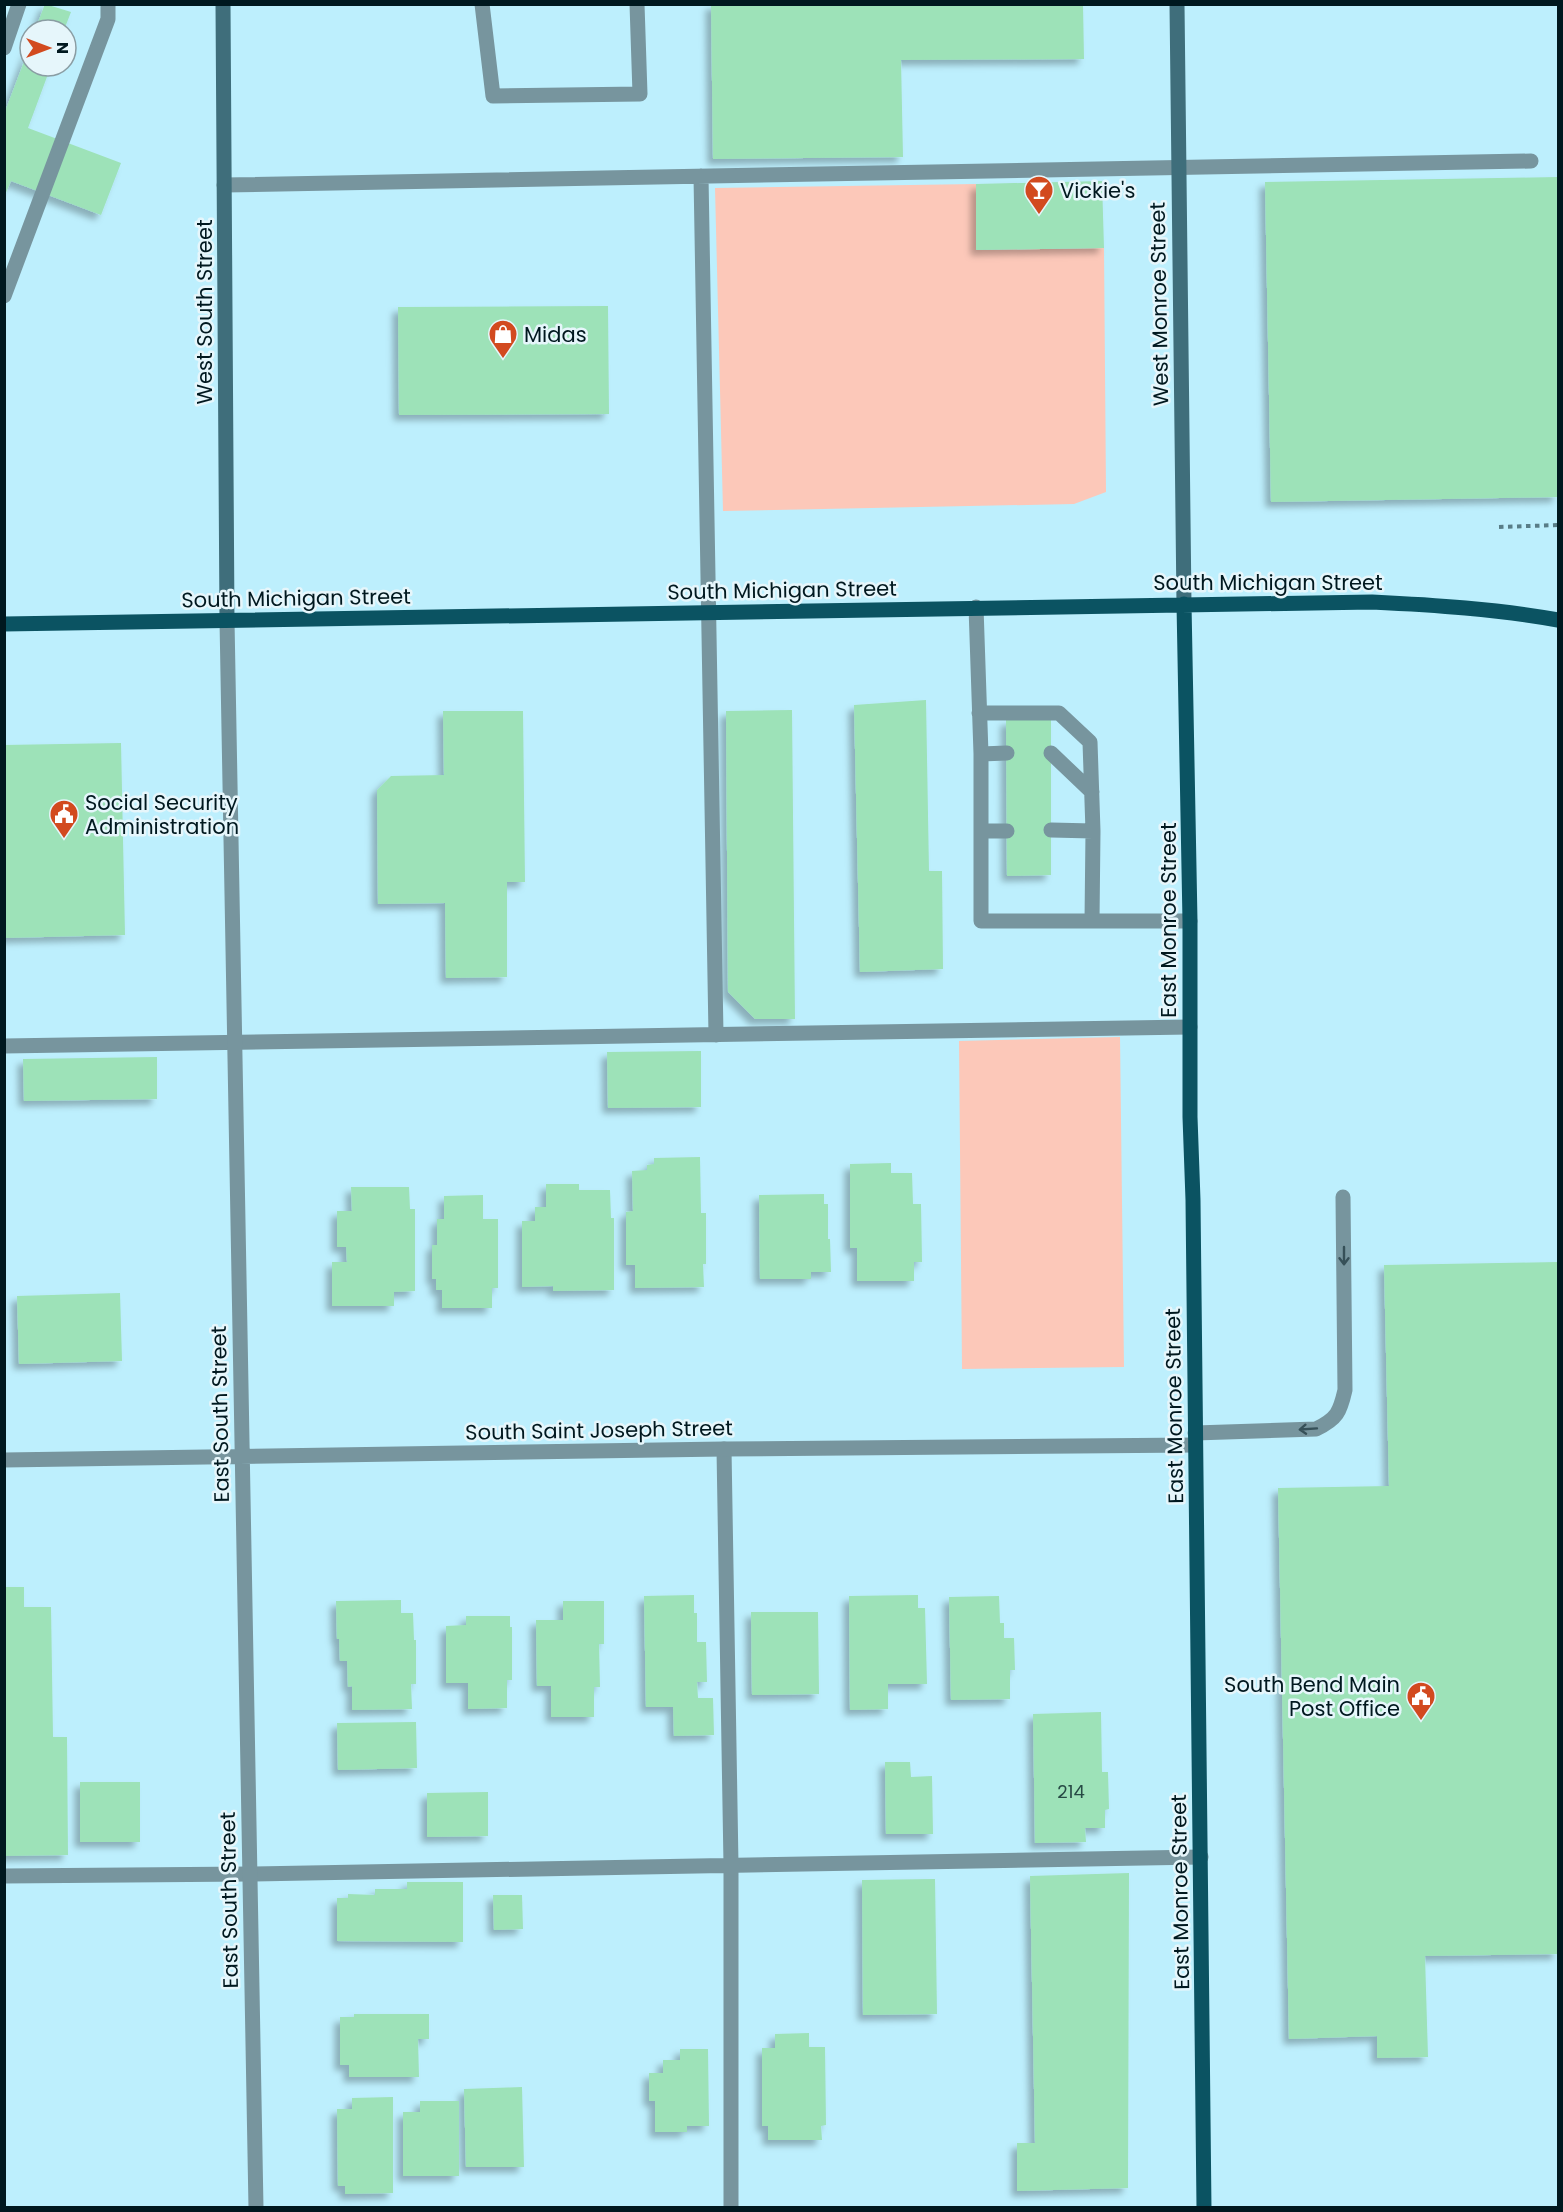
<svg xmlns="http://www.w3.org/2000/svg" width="1563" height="2212" font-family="Poppins,sans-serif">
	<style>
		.green { fill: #fcc8b9 }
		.building { fill: #9de2b8; filter: url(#shadow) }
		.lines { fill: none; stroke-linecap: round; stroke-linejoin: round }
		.path { stroke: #587d87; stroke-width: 4; stroke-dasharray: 4.5 4.5; stroke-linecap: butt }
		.lane { stroke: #77959e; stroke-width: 15 }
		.street { stroke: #77959e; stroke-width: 15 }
		.secondary { stroke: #3f6e7b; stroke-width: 15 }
		.primary { stroke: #0b5362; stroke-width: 15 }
		.oneway { stroke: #365058 }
		.labels { text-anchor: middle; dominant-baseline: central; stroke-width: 5; stroke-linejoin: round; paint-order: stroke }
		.number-label { font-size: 18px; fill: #274a45 }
		.poi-label { font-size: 21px; fill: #00181f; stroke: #e6f6fb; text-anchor: start }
		.street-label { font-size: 21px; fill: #00181f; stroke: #e6f6fb }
	</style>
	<defs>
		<filter id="shadow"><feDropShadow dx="-5.5" dy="5.5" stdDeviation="3" flood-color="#0004"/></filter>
	</defs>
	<rect width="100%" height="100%" fill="#bdeffd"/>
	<!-- green -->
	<path class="green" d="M976,184v66l128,-2 2,244 -32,12 -351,7 -8,-323z
		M1120,1037l4,330 -162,2 -3,-328z"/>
	<!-- building -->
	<path class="building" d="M45,4l26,8 -7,18h-29z
		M711,4h372l1,55 -183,1 2,97 -190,2z
		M30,46v20h21l-23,62 93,35 -20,52 -90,-34 -7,16v-83z
		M1558,177v320l-287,5 -6,-320z
		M1102,181l2,67 -128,2v-66z
		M608,306l1,108 -210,1 -1,-108z
		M926,700l3,171h13l1,98 -83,3 -6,-267z
		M792,710l3,309h-40l-27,-27 -2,-281z
		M443,711h80l2,171h-18v95l-61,1 -1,-75 -67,1 -1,-114 14,-14 53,-1z
		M1006,720h45v155l-44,1z
		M121,743l4,192 -121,3v-193z
		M701,1051v56l-93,1 -1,-56z
		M157,1057v42l-133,2 -1,-42z
		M700,1157l1,56h5v51h-3l1,23 -69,1v-23h-9v-53l7,-1 -1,-40 15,-1v-5l7,-1v-6z
		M891,1163v10h21l1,31h8l1,58h-8v19h-57v-33h-7v-84z
		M546,1184h33v6h31l1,28h3v72l-61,1v-5l-31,1v-66h13v-14h11z
		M351,1187h58l1,22h5v82l-21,1v14h-62v-44h15l-1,-15h-9v-36h15z
		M824,1194v10h4v35h2l1,33h-20v7h-51l-1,-84z
		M483,1195v24h15v69h-6v20h-50v-18h-6v-11h-4v-34h5v-26h7v-23z
		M1558,1262v692l-133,2 3,101 -51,1v-22l-88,3 -11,-551 111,-2 -5,-221z
		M120,1293l2,68 -103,3 -2,-68z
		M4,1587h20v20h27l2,130h14l1,118 -64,1z
		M694,1595v18h3v29h9l1,40h-10l1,16h15l1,37 -40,1 -1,-29h-27l-2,-111z
		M918,1595v13h7l2,76h-39v25l-38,1 -1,-114z
		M999,1596l1,27h4v15h10l1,32h-5v29l-59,1 -2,-103z
		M401,1600v13h12l1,27h2v44h-5l1,25 -60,1v-24l-4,1 -1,-26h-7l-1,-22h-2l-1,-38z
		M563,1601h41v43h-5l1,43h-6v30h-43v-31h-14l-1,-66h27z
		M751,1612h67l1,82 -67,1z
		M466,1616h44v11h2v53h-5v28l-39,1v-26h-22v-57l20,-1z
		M1101,1712l1,60h6l1,37 -4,1v18h-20l1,14 -51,1 -2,-129z
		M416,1722l1,46 -79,2 -1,-47z
		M885,1762h25l1,15 21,-1 1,58h-47z
		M80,1782h60v60h-60z
		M488,1792v44l-61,1v-44z
		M1129,1873l-1,315 -111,3v-48h18l-5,-267z
		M935,1879l2,135 -74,1 -1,-135z
		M407,1882h56v60l-126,-1v-43h11v-4l27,1v-6h32z
		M493,1895h29l1,34 -29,1z
		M354,2014h75v25h-11l1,38h-70v-12h-9v-48h14z
		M809,2033v14h16l1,78 -5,1 1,14h-54v-14h-6v-78h13v-14z
		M680,2049h28l1,77h-22v6h-32v-31h-6v-28h14v-13h17z
		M522,2087l2,80h-58l-2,-78z
		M393,2097v96l-48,1v-8h-7l-1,-77h15v-11z
		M420,2101h39v75h-56v-64h17z"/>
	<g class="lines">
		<!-- path -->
		<path class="path" d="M1499,527l59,-2"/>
		<!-- lane -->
		<path class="lane" d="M482,4l11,92 147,-2 -3,-90
			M4,48l15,-44
			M701,176l15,859
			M224,185l1307,-24
			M4,296l104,-277v-15
			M976,607l5,147v167h209
			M979,713h80l31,29 3,89 -1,90
			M1051,753l41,39
			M981,754l26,-1
			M1051,830l42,1
			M981,831h26
			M4,1046l1186,-19
			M1195,1433l121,-4c21,-10 24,-17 29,-39l-2,-193
			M724,1449l7,416v343
			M4,1876l246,-2 951,-17"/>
		<!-- street -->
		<path class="street" d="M227,620l29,1588
			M4,1460l720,-11 471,-4"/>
		<!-- secondary -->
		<path class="secondary" d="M223,4l4,616
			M1177,4l7,600"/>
		<!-- primary -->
		<path class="primary" d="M1184,604l6,317v196l3,83 11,1008
			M4,624l1368,-22c62,3 125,7 186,18"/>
	</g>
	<!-- one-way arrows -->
	<defs><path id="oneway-shaft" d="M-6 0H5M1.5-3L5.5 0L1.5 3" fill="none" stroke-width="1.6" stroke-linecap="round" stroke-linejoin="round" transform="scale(1.5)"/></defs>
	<g class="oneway">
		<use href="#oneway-shaft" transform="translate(1344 1256) rotate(90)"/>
		<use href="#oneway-shaft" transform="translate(1308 1429) rotate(176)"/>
	</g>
	<!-- icons -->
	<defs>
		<g id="bar-pin" transform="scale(1.5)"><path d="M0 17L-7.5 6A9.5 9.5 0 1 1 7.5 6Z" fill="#d24a1f" stroke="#e6f6fb"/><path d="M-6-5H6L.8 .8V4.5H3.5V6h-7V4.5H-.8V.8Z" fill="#fff"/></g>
		<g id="shop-pin" transform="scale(1.5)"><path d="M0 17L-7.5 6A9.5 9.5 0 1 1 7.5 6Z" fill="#d24a1f" stroke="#e6f6fb"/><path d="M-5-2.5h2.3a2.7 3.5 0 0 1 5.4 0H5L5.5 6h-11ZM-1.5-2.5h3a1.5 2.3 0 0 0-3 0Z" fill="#fff"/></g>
		<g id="civic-pin" transform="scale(1.5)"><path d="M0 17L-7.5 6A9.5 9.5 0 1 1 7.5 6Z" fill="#d24a1f" stroke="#e6f6fb"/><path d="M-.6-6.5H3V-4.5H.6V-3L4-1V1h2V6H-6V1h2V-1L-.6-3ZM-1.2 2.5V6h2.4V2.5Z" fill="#fff"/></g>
	</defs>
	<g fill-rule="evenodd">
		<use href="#bar-pin" x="1039" y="190"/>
		<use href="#shop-pin" x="503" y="334"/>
		<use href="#civic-pin" x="64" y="814"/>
		<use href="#civic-pin" x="1421" y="1696"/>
	</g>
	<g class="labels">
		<!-- number labels -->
		<g class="number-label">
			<text x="1071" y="1791">214</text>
		</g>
		<!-- poi labels -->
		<g class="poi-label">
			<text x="1060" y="190">Vickie's</text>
			<text x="524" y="334">Midas</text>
			<text x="85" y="802">Social Security<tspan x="85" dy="24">Administration</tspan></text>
			<text x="1400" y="1684" text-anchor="end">South Bend Main<tspan x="1400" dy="24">Post Office</tspan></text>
		</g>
		<!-- street labels -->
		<g class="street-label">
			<text transform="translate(1159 304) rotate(-91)">West Monroe Street</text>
			<text transform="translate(204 312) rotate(-90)">West South Street</text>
			<text x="1268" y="582">South Michigan Street</text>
			<text transform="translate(782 590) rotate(-1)">South Michigan Street</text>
			<text transform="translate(296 598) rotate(-1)">South Michigan Street</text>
			<text transform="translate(1168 920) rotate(-90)">East Monroe Street</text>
			<text transform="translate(1174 1406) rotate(-91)">East Monroe Street</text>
			<text transform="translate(220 1414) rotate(-91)">East South Street</text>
			<text transform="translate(599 1430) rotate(-1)">South Saint Joseph Street</text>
			<text transform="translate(1180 1892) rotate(-91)">East Monroe Street</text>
			<text transform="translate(229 1900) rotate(-91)">East South Street</text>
		</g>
	</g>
	<!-- border -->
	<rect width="1563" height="2212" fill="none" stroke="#00181f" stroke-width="12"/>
	<!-- north arrow -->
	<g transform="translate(48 48) rotate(90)"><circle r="28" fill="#e6f6fb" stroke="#8a9da3" stroke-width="1.5"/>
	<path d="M0-4.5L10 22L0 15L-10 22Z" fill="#d24a1f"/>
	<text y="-9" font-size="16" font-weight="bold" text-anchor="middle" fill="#00181f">N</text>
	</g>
</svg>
